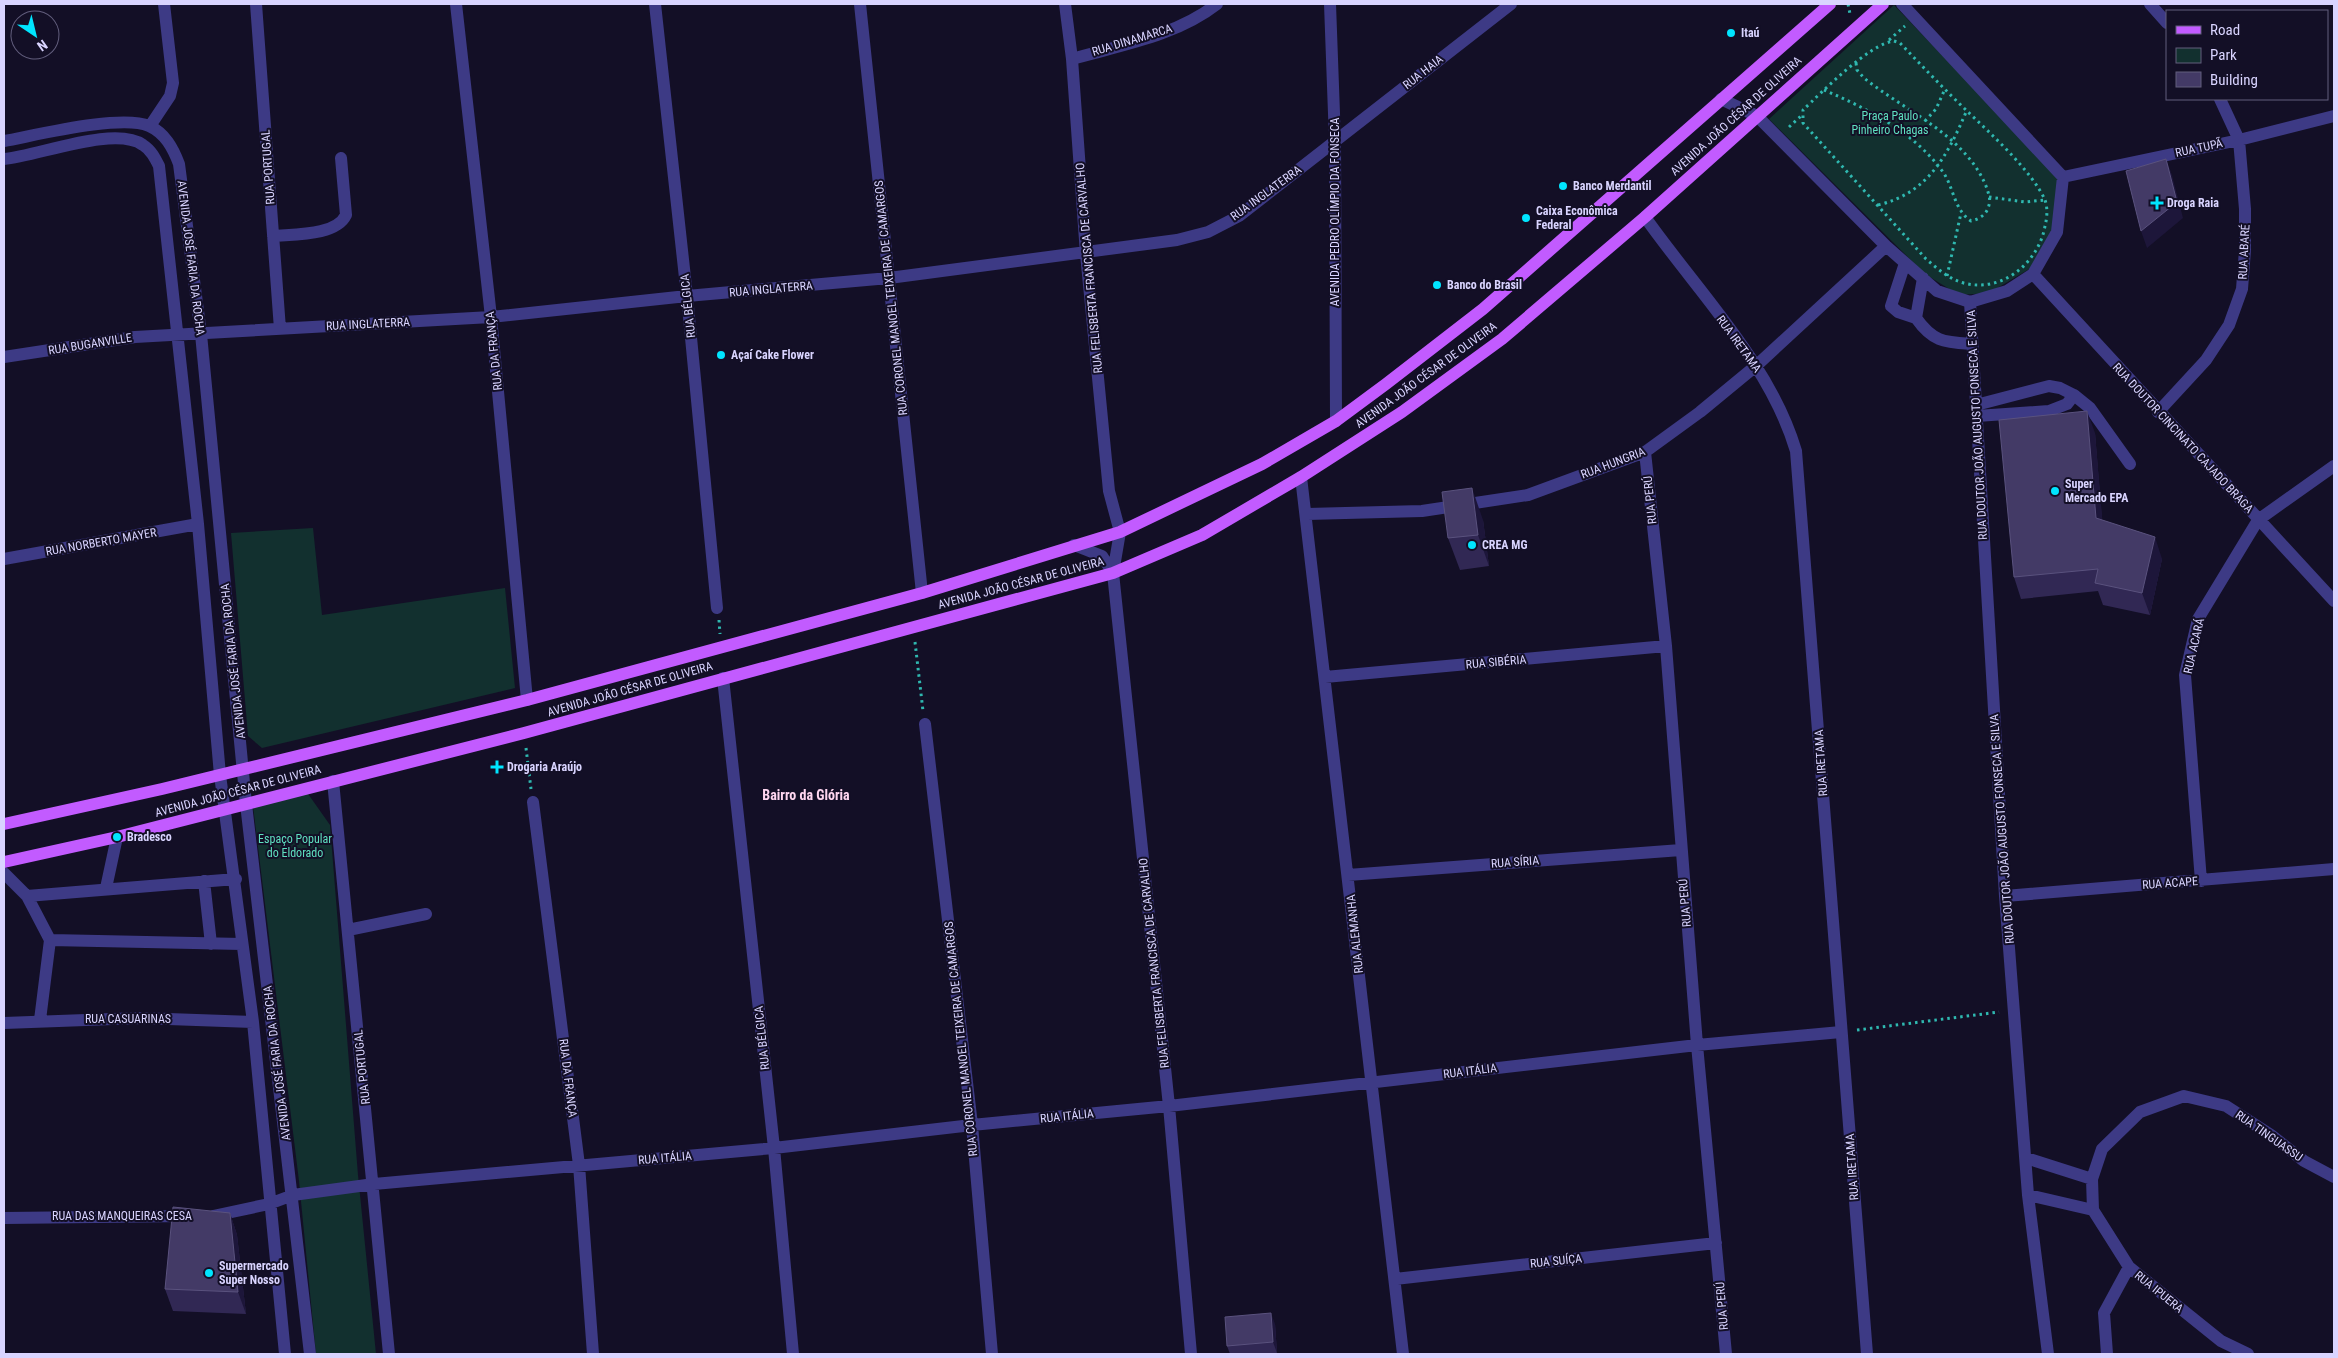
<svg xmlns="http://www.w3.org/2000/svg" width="2338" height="1358" font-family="'Roboto Condensed',sans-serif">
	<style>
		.green { fill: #12302f }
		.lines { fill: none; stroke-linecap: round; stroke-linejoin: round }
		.path { stroke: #2fb8b0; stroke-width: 3; stroke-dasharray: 2.5 4; stroke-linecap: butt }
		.minor { stroke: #3d3a85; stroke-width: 12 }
		.major { stroke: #c25bff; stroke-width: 12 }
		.wall { fill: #312854 }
		.shaded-wall { fill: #1d163a }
		.building { fill: #433a66; stroke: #5a527e }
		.poi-dot { fill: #00e5ff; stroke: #130f26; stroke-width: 2 }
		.labels { text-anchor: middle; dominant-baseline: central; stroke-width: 4; stroke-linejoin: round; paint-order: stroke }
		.poi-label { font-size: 12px; font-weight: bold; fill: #d9d4ff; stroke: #130f26; text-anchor: start }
		.street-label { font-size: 12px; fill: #d9d4ff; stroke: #130f26 }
		.park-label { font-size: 12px; fill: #5fe0c0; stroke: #130f26 }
		.neighbourhood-label { font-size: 14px; font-weight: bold; fill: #ffd6f0; stroke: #130f26 }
	</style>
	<rect width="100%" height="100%" fill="#130f26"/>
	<!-- green -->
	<path class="green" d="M1894,5l164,172 -5,53 -22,38 -42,25 -30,2 -34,-21 -156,-155z
		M313,528l9,87 183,-27 10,100 -253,60 -14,-12 -17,-203z
		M306,791l24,34 28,350 18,179h-60l-17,-173 -46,-375z"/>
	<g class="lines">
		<!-- path -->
		<path class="path" d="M1848,4l2,10
			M1889,40l16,-14
			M1894,41l6,2c22,23 44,46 67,68 23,22 65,60 78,89 3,9 2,18 0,26 -6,35 -40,65 -77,58 -17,-3 -29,-14 -42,-25l-123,-136v-13c19,-18 66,-66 91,-69z
			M1824,90c44,19 90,42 119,82 11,16 11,38 28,49 9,-2 16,-7 18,-16 2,-6 -1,-13 -3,-19 -21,-51 -81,-75 -122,-108l-7,-8 -1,-7
			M1925,121l11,-12 9,-20
			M1789,127l12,-11
			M1989,197l36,5 20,-2
			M1878,205c51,-12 70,-51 89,-95
			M1947,276l14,-63
			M719,620l1,14
			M915,642l8,69
			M526,748l5,41
			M1857,1030l142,-18"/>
		<!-- minor -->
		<path class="minor" d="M256,4l24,325
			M456,4l35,313 36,383
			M655,4l32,292 30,312
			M860,4l62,589
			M1065,4l7,55 14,195 23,237 11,41 -7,41 56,533 22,248
			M1330,4l5,137 1,280
			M2150,4l17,19
			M1072,59c49,-14 104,-23 145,-55
			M1721,99l36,17 129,130 51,45 33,11 37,-11 26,-17 24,-42 6,-55 -161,-173
			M150,126l20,-30 3,-13 -9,-79
			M4,141c33,-6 117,-27 145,-15 16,7 24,22 30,38l22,170 45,470 64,550
			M4,159c34,-3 111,-34 139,-14 8,5 12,13 16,21l39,358 22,251 33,247 32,332
			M2063,177l176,-37 95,-24
			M1645,217c52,74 125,146 151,234l71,903
			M273,236c21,-2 63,0 73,-21l-5,-57
			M1905,263l-14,43 7,6 18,6
			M2033,274l301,327
			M1923,278l-7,40c17,24 28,24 56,26
			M1970,302l35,594 23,299 20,159
			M4,357l131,-20 356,-20 196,-21 202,-18 288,-38 31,-8 31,-16 272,-212
			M2074,395l16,13 40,56
			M1976,405l73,-19 11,2 14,7 -7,9 -18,7 -72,5
			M2158,412l48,-52 23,-35 13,-36 3,-39v-41l-6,-69 -19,-41
			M1645,452l21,194 31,399 29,309
			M1301,477l102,877
			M1307,514l115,-3 106,-16 117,-43 55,-40 57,-47 129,-119
			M1074,545l28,11 11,17
			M4,559l194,-35
			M1325,677l341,-31
			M723,678l51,470 19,206
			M925,724l47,401 20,229
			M333,781l56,573
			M533,802l46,363 14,189
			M4,873l23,23 23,44 192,4
			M1348,875l333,-25
			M204,881l7,63
			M2201,881l-16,-206 13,-56 60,-99 76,-54
			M106,888l11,-51
			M27,896l209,-17
			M2005,896l329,-27
			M348,930l78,-16
			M40,1020l10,-80
			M4,1023l136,-5 113,4
			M2026,1158l66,21
			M2028,1195l65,15
			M213,1216l56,-12 24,-9 81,-11 400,-36 198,-23 197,-19 528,-61 144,-13
			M4,1218l184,-2
			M1395,1279l321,-36
			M2107,1354l-3,-41 25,-46
			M2248,1354l-27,-13 -92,-74 -36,-57 -1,-31 10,-30 38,-37 44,-16 42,10 45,29 33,26 30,16"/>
		<!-- major -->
		<path class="major" d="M4,824l158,-35 365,-89 395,-107 198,-61 142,-68 74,-43 50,-37 97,-75 347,-305
			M4,862l113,-25 407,-104 589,-160 89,-38 99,-58 101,-65 100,-73 143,-122 238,-213"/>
	</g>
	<!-- wall -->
	<path class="wall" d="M2095,433l7,87 60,39 -12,56 -47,-10 -5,-14 -77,8 -7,-22z
		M1483,520l6,46 -29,4 -12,-32z
		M230,1213l7,22 9,79 -73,-3 -8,-22z
		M1275,1324l2,29 -14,1h-33l-3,-8z"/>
	<!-- shaded-wall -->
	<path class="shaded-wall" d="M2166,159l6,16 11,43 -36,30 -6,-17z
		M2087,411l8,22 9,107 -8,-22z
		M1472,488l11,32 6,46 -11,-31z
		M2155,537l7,22 -12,56 -8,-22z
		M230,1213l7,22 9,79 -8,-22z
		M1271,1313l4,11 2,29 -4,-11z"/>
	<!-- building -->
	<path class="building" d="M2166,159l11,43 -36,29 -15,-60z
		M2087,411l9,107 59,19 -13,56 -47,-10 3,-14 -84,8 -15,-157z
		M1472,488l6,47 -30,3 -6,-46z
		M173,1207l57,6 8,79 -73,-3z
		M1271,1313l2,29 -46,4 -2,-29z"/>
	<!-- markers -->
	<g class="poi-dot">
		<circle cx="1731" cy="33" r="5"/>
		<circle cx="1563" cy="186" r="5"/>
		<path d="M2154.5 195.5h5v5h5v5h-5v5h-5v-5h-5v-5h5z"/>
		<circle cx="1526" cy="218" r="5"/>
		<circle cx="1437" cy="285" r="5"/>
		<circle cx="721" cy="355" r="5"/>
		<circle cx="2055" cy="491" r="5"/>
		<circle cx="1472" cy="545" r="5"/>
		<path d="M494.5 759.5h5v5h5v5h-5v5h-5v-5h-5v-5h5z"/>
		<circle cx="117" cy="837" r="5"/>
		<circle cx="209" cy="1273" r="5"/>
	</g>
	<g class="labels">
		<!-- poi labels -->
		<g class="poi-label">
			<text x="1741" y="33">Itaú</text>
			<text x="1573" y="186">Banco Merdantil</text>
			<text x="2167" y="203">Droga Raia</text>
			<text x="1536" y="211">Caixa Econômica<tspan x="1536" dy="14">Federal</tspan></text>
			<text x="1447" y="285">Banco do Brasil</text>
			<text x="731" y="355">Açaí Cake Flower</text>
			<text x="2065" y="484">Super<tspan x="2065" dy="14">Mercado EPA</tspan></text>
			<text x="1482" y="545">CREA MG</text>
			<text x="507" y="767">Drogaria Araújo</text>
			<text x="127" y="837">Bradesco</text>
			<text x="219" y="1266">Supermercado<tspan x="219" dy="14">Super Nosso</tspan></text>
		</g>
		<!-- street labels -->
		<g class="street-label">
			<text transform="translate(1132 40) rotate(-17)">RUA DINAMARCA</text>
			<text transform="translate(1423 72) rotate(-38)">RUA HAIA</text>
			<text transform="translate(1736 116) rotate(-42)">AVENIDA JOÃO CÉSAR DE OLIVEIRA</text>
			<text transform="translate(2199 148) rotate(-12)">RUA TUPÃ</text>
			<text transform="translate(268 167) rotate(-94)">RUA PORTUGAL</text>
			<text transform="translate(1266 193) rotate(-36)">RUA INGLATERRA</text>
			<text transform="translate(1335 212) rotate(-90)">AVENIDA PEDRO OLÍMPIO DA FONSECA</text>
			<text transform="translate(2244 252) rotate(-87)">RUA ABARÉ</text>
			<text transform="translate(191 258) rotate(83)">AVENIDA JOSÉ FARIA DA ROCHA</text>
			<text transform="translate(1089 268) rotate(-95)">RUA FELISBERTA FRANCISCA DE CARVALHO</text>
			<text transform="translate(771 289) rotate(-5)">RUA INGLATERRA</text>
			<text transform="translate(891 298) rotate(-96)">RUA CORONEL MANOEL TEIXEIRA DE CAMARGOS</text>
			<text transform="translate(688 306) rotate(-96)">RUA BÉLGICA</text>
			<text transform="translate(368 324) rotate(-3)">RUA INGLATERRA</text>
			<text transform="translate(90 344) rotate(-9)">RUA BUGANVILLE</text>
			<text transform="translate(1739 344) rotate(54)">RUA IRETAMA</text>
			<text transform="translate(494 351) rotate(-96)">RUA DA FRANÇA</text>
			<text transform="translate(1426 375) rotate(-36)">AVENIDA JOÃO CÉSAR DE OLIVEIRA</text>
			<text transform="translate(1977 425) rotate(-93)">RUA DOUTOR JOÃO AUGUSTO FONSECA E SILVA</text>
			<text transform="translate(2183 438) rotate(47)">RUA DOUTOR CINCINATO CAJADO BRAGA</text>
			<text transform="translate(1613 463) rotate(-21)">RUA HUNGRIA</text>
			<text transform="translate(1650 500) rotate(-96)">RUA PERÚ</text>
			<text transform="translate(101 542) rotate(-10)">RUA NORBERTO MAYER</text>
			<text transform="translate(1021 583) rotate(-15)">AVENIDA JOÃO CÉSAR DE OLIVEIRA</text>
			<text transform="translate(2194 646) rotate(-77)">RUA ACARÁ</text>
			<text transform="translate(233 661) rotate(-96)">AVENIDA JOSÉ FARIA DA ROCHA</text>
			<text transform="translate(1496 662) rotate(-5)">RUA SIBÉRIA</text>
			<text transform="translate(630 689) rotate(-16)">AVENIDA JOÃO CÉSAR DE OLIVEIRA</text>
			<text transform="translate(1821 763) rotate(-94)">RUA IRETAMA</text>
			<text transform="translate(238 791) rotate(-15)">AVENIDA JOÃO CÉSAR DE OLIVEIRA</text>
			<text transform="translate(2002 829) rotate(-94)">RUA DOUTOR JOÃO AUGUSTO FONSECA E SILVA</text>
			<text transform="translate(1515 862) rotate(-4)">RUA SÍRIA</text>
			<text transform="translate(2170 883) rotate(-4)">RUA ACAPE</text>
			<text transform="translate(1685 903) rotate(-95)">RUA PERÚ</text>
			<text transform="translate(1355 934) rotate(-96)">RUA ALEMANHA</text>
			<text transform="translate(1154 963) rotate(-96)">RUA FELISBERTA FRANCISCA DE CARVALHO</text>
			<text x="128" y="1019">RUA CASUARINAS</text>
			<text transform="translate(762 1038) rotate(-96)">RUA BÉLGICA</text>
			<text transform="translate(961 1039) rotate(-96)">RUA CORONEL MANOEL TEIXEIRA DE CAMARGOS</text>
			<text transform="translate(277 1063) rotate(-97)">AVENIDA JOSÉ FARIA DA ROCHA</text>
			<text transform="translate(362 1067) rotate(-96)">RUA PORTUGAL</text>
			<text transform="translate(1470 1071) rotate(-7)">RUA ITÁLIA</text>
			<text transform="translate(568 1078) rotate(83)">RUA DA FRANÇA</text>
			<text transform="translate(1067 1116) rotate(-6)">RUA ITÁLIA</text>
			<text transform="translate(2269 1136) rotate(35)">RUA TINGUASSU</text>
			<text transform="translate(665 1158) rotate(-5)">RUA ITÁLIA</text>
			<text transform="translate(1852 1167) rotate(-94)">RUA IRETAMA</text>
			<text x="122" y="1216">RUA DAS MANQUEIRAS CESA</text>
			<text transform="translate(1556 1261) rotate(-6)">RUA SUÍÇA</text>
			<text transform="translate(2159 1292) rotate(39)">RUA IPUERA</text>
			<text transform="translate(1722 1306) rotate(-95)">RUA PERÚ</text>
		</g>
		<!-- park labels -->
		<g class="park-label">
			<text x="1890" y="116">Praça Paulo<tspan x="1890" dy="14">Pinheiro Chagas</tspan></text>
			<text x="295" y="839">Espaço Popular<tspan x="295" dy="14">do Eldorado</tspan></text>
		</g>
		<!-- neighbourhood labels -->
		<g class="neighbourhood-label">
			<text x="806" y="795">Bairro da Glória</text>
		</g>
	</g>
	<!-- border -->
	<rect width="2338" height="1358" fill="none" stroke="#d9d4ff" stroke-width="10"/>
	<!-- legend -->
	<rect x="2166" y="10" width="162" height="90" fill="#130f26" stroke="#625e7d"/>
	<rect x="2176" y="26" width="25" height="8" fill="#c25bff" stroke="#625e7d"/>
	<text x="2210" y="35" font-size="15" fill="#d9d4ff">Road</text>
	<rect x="2176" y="48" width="25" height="15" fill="#12302f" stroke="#625e7d"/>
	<text x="2210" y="60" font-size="15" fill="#d9d4ff">Park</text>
	<rect x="2176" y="72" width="25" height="15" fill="#433a66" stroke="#625e7d"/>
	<text x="2210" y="85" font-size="15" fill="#d9d4ff">Building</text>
	<!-- north arrow -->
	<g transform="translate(35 35) rotate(145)"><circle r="24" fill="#130f26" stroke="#625e7d"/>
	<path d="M0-4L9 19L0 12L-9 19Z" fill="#00e5ff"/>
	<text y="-8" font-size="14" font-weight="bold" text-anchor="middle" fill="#d9d4ff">N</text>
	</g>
</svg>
